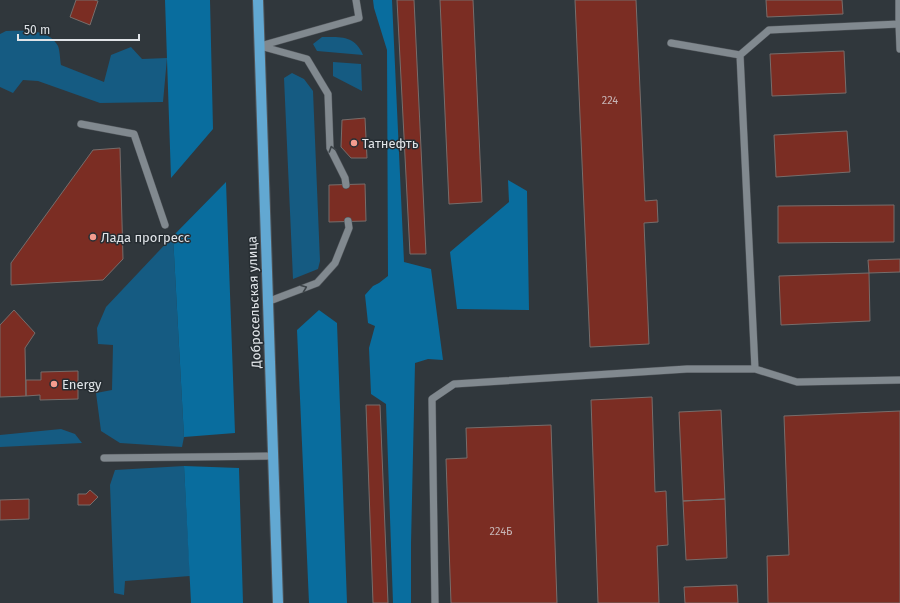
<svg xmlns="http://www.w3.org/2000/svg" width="900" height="603" font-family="'Fira Sans',sans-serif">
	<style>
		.green { fill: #155b82 }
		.forest { fill: #096d9e }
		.building { fill: #7b2d23; stroke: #776d6b }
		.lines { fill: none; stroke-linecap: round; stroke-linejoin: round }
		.service-casing { stroke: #50555a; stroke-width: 8 }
		.primary-casing { stroke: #50555a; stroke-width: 12 }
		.service { stroke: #81898f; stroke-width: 7 }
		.primary { stroke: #62a8d2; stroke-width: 10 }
		.oneway { stroke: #3d4449 }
		.poi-dot { fill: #f59d8f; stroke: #262d32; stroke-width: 1.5 }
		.labels { text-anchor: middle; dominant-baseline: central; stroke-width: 3; stroke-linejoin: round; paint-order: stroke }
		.number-label { font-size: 11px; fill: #c7b6b7 }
		.poi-label { font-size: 13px; fill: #e0e4e8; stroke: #262d32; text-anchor: start }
		.street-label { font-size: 13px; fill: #e0e4e8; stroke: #262d32 }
	</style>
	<rect width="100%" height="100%" fill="#30373c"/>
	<!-- green -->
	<path class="green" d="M6,31c17,0 42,-3 52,15 2,5 2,14 3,19l43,17 7,-27 20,-8 11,12 25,-1 -4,44 -63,1 -62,-22 -15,-1 -10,13 -13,-6v-53z
		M322,37c18,0 33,-2 41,18l-46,-4 -4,-7z
		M333,62l28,2 1,27 -29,-15z
		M292,73l12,6 9,12 7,170 -2,8 -25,10 -9,-201z
		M173,236l11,201 -2,10 -62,-4 -19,-12 -5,-38 16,-3 1,-45 -15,-1 -1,-16 9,-21z
		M61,429l14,5 7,9 -82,4v-12z
		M184,466l6,110 -65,5 -1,14 -10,-2 -4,-108 5,-15z"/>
	<!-- forest -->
	<path class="forest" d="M165,0h45l3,129 -42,49z
		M373,0h19l12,262 27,7 12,91 -15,-1 -13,4 -4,181v59h-18l-7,-199 -15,-10 -2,-46 6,-22 -7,-3 -3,-28 8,-9 6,-3 9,-7 -1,-226 -13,-42z
		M508,180l19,11 2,119 -72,-1 -7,-57 59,-50z
		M226,182l9,251 -51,4 -11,-201z
		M319,310l18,13 10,280h-38l-12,-273z
		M184,466l55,2 4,135h-52z"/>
	<!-- building -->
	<path class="building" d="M76,0h18l4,1 -8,24 -20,-8z
		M397,0h17l12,254h-16z
		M440,0h33l9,202 -33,2z
		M575,0h61l9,201 12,-1 1,22 -14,1 5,121 -59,3z
		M766,0h76l1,14 -76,3z
		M844,51l2,42 -74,3 -2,-42z
		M365,118l2,40h-16l-10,-11 1,-27z
		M847,131l3,41 -74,5 -2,-42z
		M120,148l3,111 -20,21 -92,5v-22l82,-113z
		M365,184l1,37 -37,1v-37z
		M894,205v37l-116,1v-37z
		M900,259v13l-31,1 -1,-13z
		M869,273l1,48 -89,4 -2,-49z
		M14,310l21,23 -10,15 1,48 -26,1v-72z
		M78,371v28l-38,1v-5l-14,1v-16h15v-8z
		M652,397l3,95 11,-1 2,54 -11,1 2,57h-61l-7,-203z
		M366,405h14l8,198h-15z
		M721,410l4,89 -42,2 -4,-89z
		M900,411v192h-132l-1,-47 22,-1 -5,-139z
		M551,425l6,178h-106l-5,-144 21,-1 -1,-30z
		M90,490l8,7 -8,8h-12v-11h8z
		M29,499v20l-29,1v-20z
		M725,499l2,59 -41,2 -3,-59z
		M737,585l1,18h-53l-1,-16z"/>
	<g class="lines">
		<!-- service casing -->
		<g class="service-casing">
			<path id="service" d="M899,24l1,25
				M671,43l69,12 15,314
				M260,46l47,13 21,35 2,54 15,30 1,7
				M260,46l99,-28 -3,-18
				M740,55l29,-25 130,-6v-24
				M81,124l53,10 31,91
				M267,302l50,-19 18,-20 14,-35 -1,-7
				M104,458l168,-2
				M435,603l-3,-204 22,-15 233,-15h68l42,13 103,-2"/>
		</g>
		<!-- primary casing -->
		<g class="primary-casing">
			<path id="primary" d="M258,0l20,603"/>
		</g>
		<!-- service -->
		<use href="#service" class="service"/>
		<!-- primary -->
		<use href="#primary" class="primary"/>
	</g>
	<!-- one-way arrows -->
	<defs><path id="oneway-chevron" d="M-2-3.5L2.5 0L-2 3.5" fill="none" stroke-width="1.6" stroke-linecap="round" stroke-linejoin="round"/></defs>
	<g class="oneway">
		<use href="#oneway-chevron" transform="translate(332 149) rotate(-107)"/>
		<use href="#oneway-chevron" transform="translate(304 288) rotate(-21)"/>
	</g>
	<!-- markers -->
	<g class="poi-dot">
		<circle cx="354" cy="143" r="4"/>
		<circle cx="93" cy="237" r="4"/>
		<circle cx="54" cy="384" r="4"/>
	</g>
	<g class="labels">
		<!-- number labels -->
		<g class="number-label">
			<text x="610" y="100">224</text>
			<text x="501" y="531">224Б</text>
		</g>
		<!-- poi labels -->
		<g class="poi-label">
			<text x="362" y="143">Татнефть</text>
			<text x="101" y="237">Лада прогресс</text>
			<text x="62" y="384">Energy</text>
		</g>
		<!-- street labels -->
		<g class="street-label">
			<text transform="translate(254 302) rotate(-92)">Добросельская улица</text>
		</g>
	</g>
	<!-- scale -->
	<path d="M18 34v6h121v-6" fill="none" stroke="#e0e4e8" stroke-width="2"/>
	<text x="24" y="34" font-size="12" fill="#e0e4e8" stroke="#262d32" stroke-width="3" paint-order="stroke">50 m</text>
</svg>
